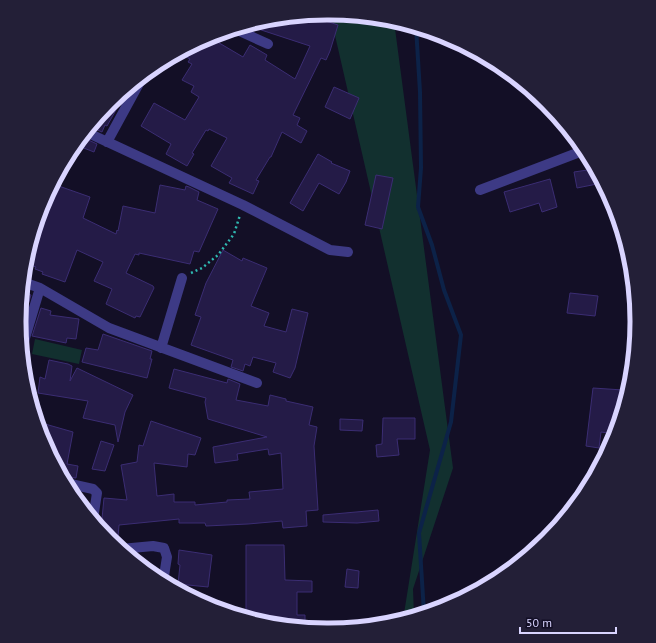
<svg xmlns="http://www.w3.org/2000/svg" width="656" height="643" font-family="'PT Sans',sans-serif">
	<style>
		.green { fill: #12302f }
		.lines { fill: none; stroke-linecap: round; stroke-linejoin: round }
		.stream { stroke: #0c2248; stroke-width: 4 }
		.building { fill: #241b47; stroke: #3b2d73 }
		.path { stroke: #2fb8b0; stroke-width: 2.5; stroke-dasharray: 2 3; stroke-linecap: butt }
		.minor { stroke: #3d3a85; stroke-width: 10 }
		.rim { fill: none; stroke: #d9d4ff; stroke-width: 5 }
	</style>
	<rect width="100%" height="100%" fill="#130f26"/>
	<!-- green -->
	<path class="green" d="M333,13l61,8 59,447 -40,121 1,27 -11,4 27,-170 -96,-419z
		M35,339l47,11 -3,14 -47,-10z"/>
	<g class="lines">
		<!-- stream -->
		<path class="stream" d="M416,27l4,65 1,76 -3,39 14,38 12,45 17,45 -10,87 -32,111 5,80"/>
	</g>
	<!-- building -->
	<path class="building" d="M329,13l-3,8 12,4 -8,26 -4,9 -5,-2 -28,57 7,3 -3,7 10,6 -6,12 -19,-11 -11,25h-1l-14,23 3,1 -6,13 -24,-11 3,-5 -21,-12 16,-28 -18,-9 -1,2 -2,-1 -14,23 2,1 -7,12 -21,-12 5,-10 -30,-18 13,-23 31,17 14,-23 -8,-5 3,-6 -12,-6 10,-16 -4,-2 2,-3 -11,-6 30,-16 34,20 7,-12 17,10 -2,5 30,19 15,-33 -64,-21 22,-6z
		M334,87l25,11 -9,21 -25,-12z
		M124,91l2,1 -19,34 -2,-1 -3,7 -11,-5 19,-24z
		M82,137l15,7 -3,8 -18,-7z
		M318,154l14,8 -1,1 19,8 -4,11 -7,12 -20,-11 -16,28 -13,-8z
		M594,169l8,14 -25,5 -3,-16z
		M376,175l17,3 -11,51 -17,-4z
		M550,179l7,28 -15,5 -3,-9 -29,9 -6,-20z
		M53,184l37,13 -7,21 33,16 1,-4 1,1 5,-25 32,7 5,-28 25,5 1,-4 3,1 10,5 -2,8 21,9 -19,43 -5,-1 -4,13 -51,-11v2l-4,-1 -9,19 27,13 1,2 -14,29 -4,-1 -1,2 -29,-14 6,-15 -18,-8 9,-19 -26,-12 -12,32 -23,-8 1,-2 -8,-3 1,-2 -11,-4 18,-60z
		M223,250l19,11 1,-3 24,10 -16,38 18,7 -5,13 22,6 6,-23 16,4 -13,55 -5,10 -17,-6 3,-9 -23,-6 -3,9 -5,-2 -2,7 -12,-4 2,-7 -42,-15 10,-28 -6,-2 11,-32z
		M22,292l9,3 -11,36v-10z
		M570,293l28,3 -3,20 -28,-3z
		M41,308l10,3 -1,4 29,4 -3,20 -9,-1 -1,5 -34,-7z
		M103,334l49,17 -2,8h2l-5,19 -65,-16 4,-14 12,2z
		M49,360l19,4 4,2 -2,15 7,-13 56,27 -8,17 -7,30 -3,-17 -32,-7 5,-17 -50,-8 2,-16 5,2z
		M174,369l53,14 1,-4 12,5 -4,16 32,6 2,-11 16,4v2l27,6 -4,18 8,2 -3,19 4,64 -12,1 1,15 -24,2 -1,-7 -34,3 -42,2 -1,-3h-26v-4l-60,6 -1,12h-11l-6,-8 3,-31 23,2 -6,-35 16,-3 2,-17 4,1 8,-25 50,17 -6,17 -7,-1 -1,13 -33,-4 3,33 17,-2v8h21v3l32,-3v-2l23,-1 -1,-7 34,-3 -2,-36 -12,2 -1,-6 -31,5 1,6 -23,3 -2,-16 54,-10 -59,-18 -3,-17 1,-4 -37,-10z
		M593,388l30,2 -3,25 -5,19 -14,-2 -2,16 -13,-2z
		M383,418h32v21h-18l2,16 -22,2 -1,-12 6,-1z
		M340,419l23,1 -1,11 -22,-1z
		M38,422l35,10 -6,32 11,2 -2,12 -9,-1h-4l-20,-38z
		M101,441l13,4 -9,26 -13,-2z
		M378,510l1,11 -22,2 -34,-1v-7z
		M246,545h38l1,35 27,1v11h-15v23h8v13l-37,-4 -22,-6z
		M179,550l33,5 -4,32 -30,-3 2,-19 -2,-1z
		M347,569l12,2 -1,17 -13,-1z"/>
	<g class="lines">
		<!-- path -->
		<path class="path" d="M191,273l11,-5 16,-13 16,-21 6,-19"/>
		<!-- minor -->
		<path class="minor" d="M235,29l33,15
			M86,132l157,73 87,45 18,2
			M107,142l36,-66
			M480,190l105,-40
			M23,282l17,6 69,40 148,55
			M22,348l18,-60
			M161,348l21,-70
			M66,483l27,6 4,4 -4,26
			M121,549l32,-3 11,2 3,9 -4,25"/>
	</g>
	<!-- crop -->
	<path d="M0 0H656V643H0ZM327 20H329A301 301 0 0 1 630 321V322A301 301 0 0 1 329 623H327A301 301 0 0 1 26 322V321A301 301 0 0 1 327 20Z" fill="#231f37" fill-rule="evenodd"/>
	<path class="rim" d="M327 20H329A301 301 0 0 1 630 321V322A301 301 0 0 1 329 623H327A301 301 0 0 1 26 322V321A301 301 0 0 1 327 20Z"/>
	<!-- scale -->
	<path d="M520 627v6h96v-6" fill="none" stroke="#d9d4ff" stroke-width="2"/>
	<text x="526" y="627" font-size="12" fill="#d9d4ff" stroke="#130f26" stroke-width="3" paint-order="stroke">50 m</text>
</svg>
